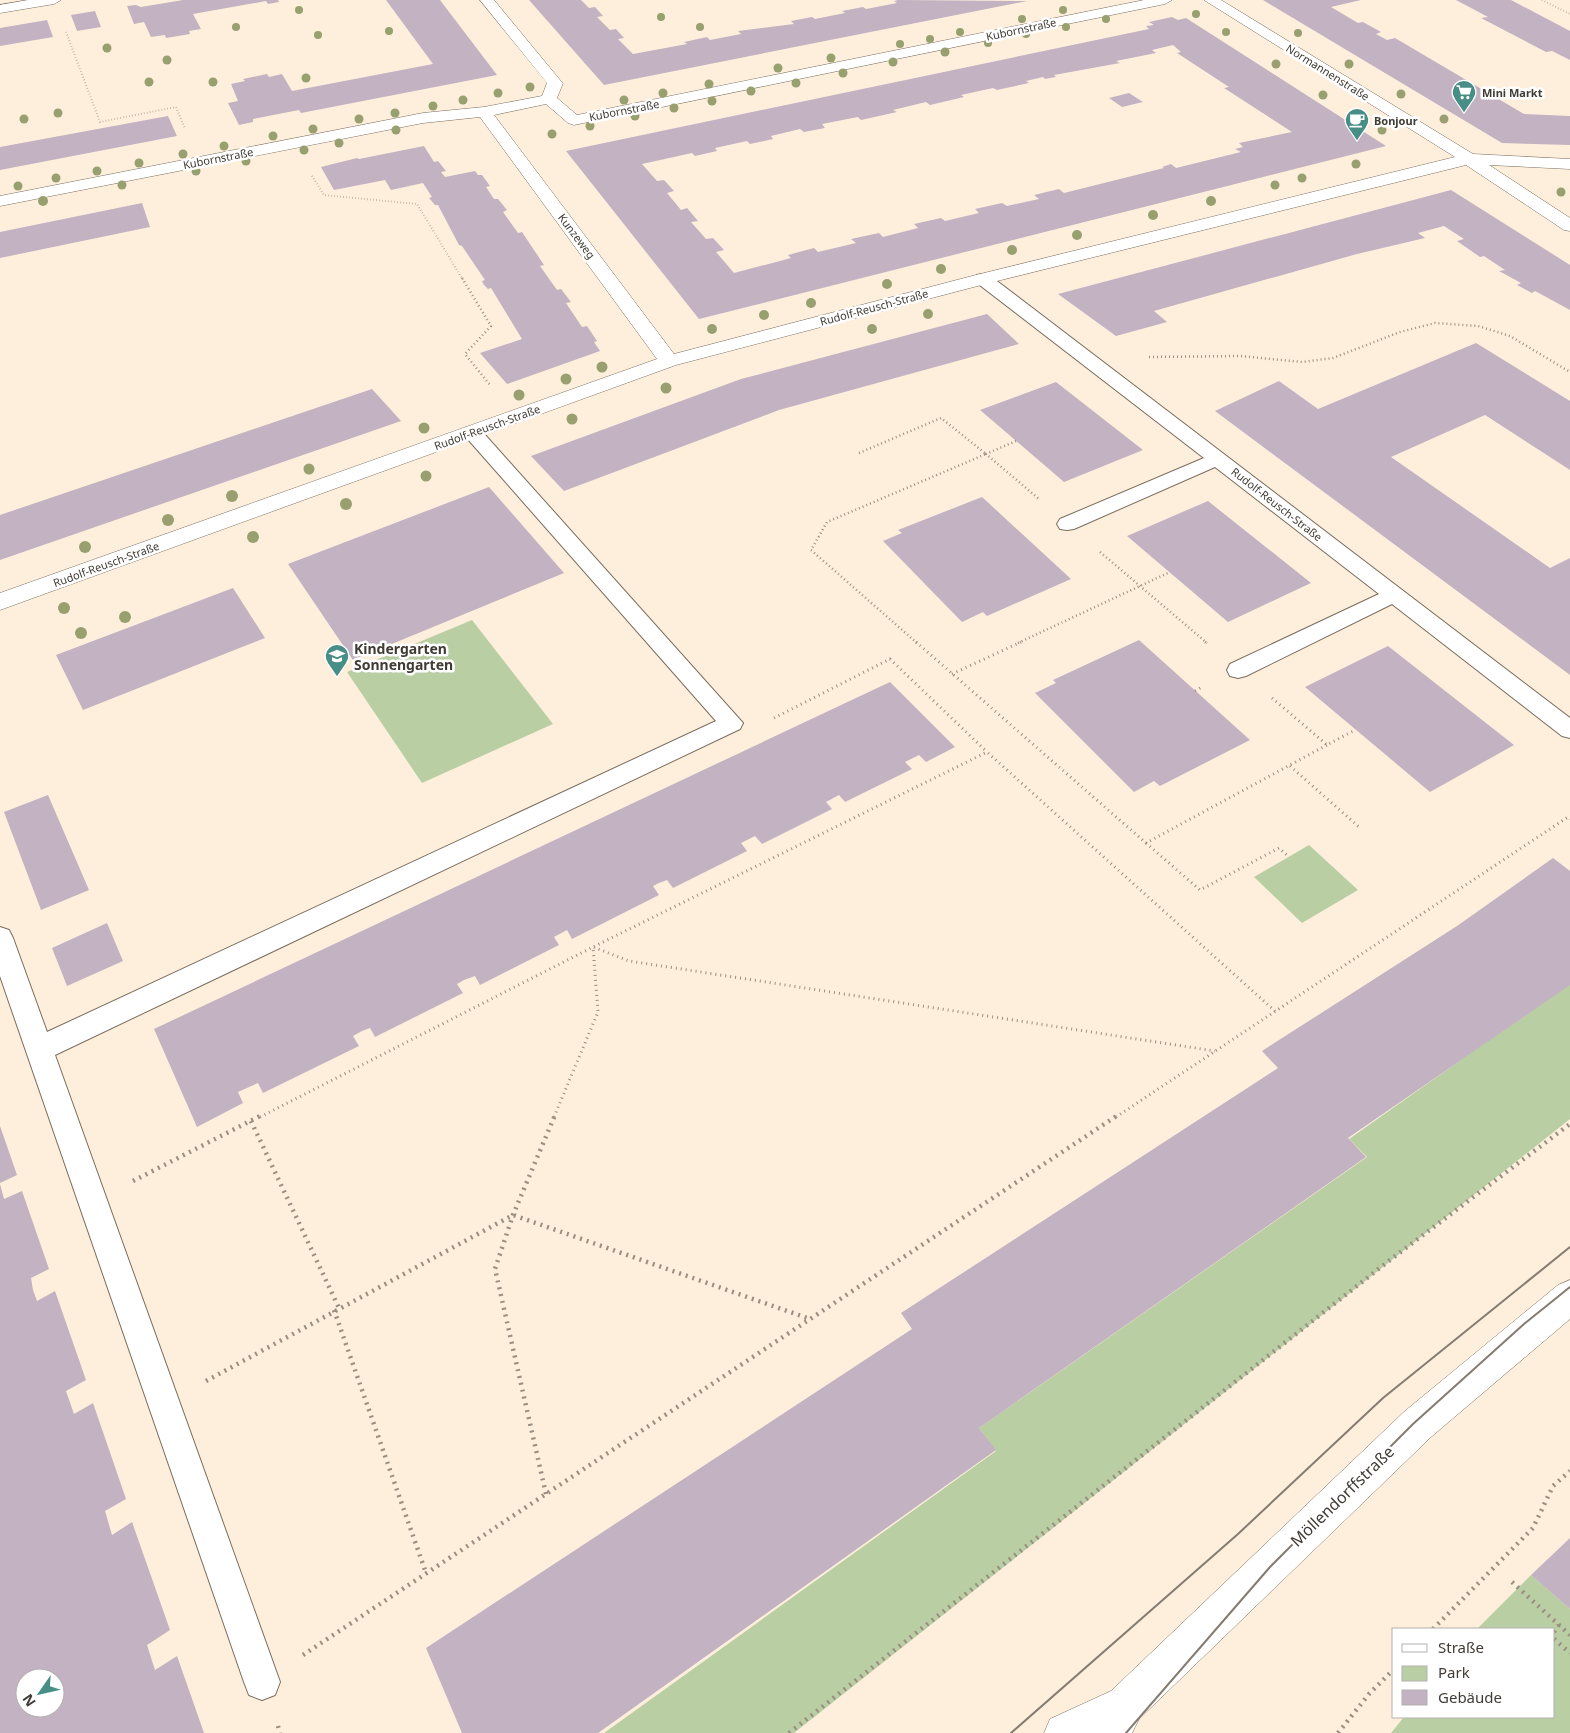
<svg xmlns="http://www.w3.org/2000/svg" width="1570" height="1733" font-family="'Noto Sans',sans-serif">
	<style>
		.green { fill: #bacea3 }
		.building { fill: #c2b2c2; fill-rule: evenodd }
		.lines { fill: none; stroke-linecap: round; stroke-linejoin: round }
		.lane-casing { stroke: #7a6d5d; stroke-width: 2 }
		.street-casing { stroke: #7a6d5d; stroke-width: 1 }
		.secondary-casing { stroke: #7a6d5d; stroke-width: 1 }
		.path-far3 { stroke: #988f82; stroke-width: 2; stroke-dasharray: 0.5 2.5; stroke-linecap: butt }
		.path-far2 { stroke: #988f82; stroke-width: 2.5; stroke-dasharray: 1 3; stroke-linecap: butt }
		.path-far1 { stroke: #988f82; stroke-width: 3; stroke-dasharray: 1 4; stroke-linecap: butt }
		.path { stroke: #988f82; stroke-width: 4.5; stroke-dasharray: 2 5; stroke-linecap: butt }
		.lane { fill: #fff; fill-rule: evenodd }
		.street { fill: #fff; fill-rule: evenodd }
		.secondary { fill: #fff; fill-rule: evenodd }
		.tram { stroke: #847c71; stroke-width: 2 }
		.tree { fill: #97a06e }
		.labels { text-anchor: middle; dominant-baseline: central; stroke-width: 5; stroke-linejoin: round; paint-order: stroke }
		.far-street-label { font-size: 11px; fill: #403b34; stroke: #fff }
		.far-poi-label { font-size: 11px; font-weight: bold; fill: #403b34; stroke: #fff; text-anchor: start }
		.poi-label { font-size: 14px; font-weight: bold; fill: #403b34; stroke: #fff; text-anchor: start }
		.near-street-label { font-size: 16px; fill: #403b34; stroke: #fff }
	</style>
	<rect width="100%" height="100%" fill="#feefdd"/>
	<!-- green -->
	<path class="green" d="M472,620l81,104 -131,59 -75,-111z
		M1309,845l49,45 -56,33 -48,-46z
		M1570,983v136l-776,614h-190l392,-282 -17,-23 388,-271 -18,-18z
		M1531,1575l39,34v124h-179l13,-16h150v-88h-77z"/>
	<!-- building -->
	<path class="building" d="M183,0h95l1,2 -11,2 -2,-3 -73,13 8,15 -12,2 1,3 -24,4 -1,-3 -14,2 -7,-15 -10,2 -7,-18 9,-1 5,2z
		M386,0h54l57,75 -196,38 -2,-3 -46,9v3l-14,3 -11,-22 10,-2 -7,-17 14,-3 -2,-2 24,-5 2,3 13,-3 10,17 141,-27z
		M529,0h52l8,8 6,-1 8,9 -6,1 13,13 6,-1 8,9 -6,1 15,15 54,-10 -3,-2 23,-5 3,3 31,-6 -3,-3 56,-7 -3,-3 21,-4 3,2 30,-6 -3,-2 21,-4 3,2 31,-6 -3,-2 4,-1 129,1 -423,84z
		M1263,0h98l-30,7 27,16 5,-1 18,10 -5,2 11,6 8,-2 129,76 46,2v29l-68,-2z
		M1456,0h55l59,31v29l-18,-9 -6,1 -65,-34 7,-1z
		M95,11l6,16 -24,4 -6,-16z
		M1172,17l6,3 8,-2 200,128 -687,173 -133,-168 583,-122 -3,-3 8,-1 -5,-3zM1173,45l8,7 -4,1 52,34 -5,1 68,44 -53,11 4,4 -8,2 6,3 -65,16 -5,-4 -9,3 2,1 -100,25 -5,-4 -25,6 5,4 -32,7 -5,-3 -27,6 4,4 -34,8 -4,-3 -27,6 4,4 -35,9 -4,-4 -28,6 5,4 -38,9 -4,-4 -26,7 3,3 -57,15 -18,-21 8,-2 -11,-12 -7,1 -15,-17 7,-1 -11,-13 -6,2 -14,-17 7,-2 -10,-11 -7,1 -15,-17 50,-11 3,3 22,-5 -2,-3 32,-7 3,3 23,-5 -2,-3 29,-7 4,3 21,-4 -3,-4 36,-7 3,3 36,-8 -4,-2 33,-8 4,3 34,-8 -3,-2 32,-7 4,2 32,-7 -3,-2 17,-4 2,2 11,-2 -2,-2 66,-12 -4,-2 40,-8 -4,-3z
		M47,20l6,17 -53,9v-18z
		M1129,93l14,9 -21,5 -13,-9z
		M168,116l9,20 -177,34v-23z
		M424,146l10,16 4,-1 8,10 -5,1 4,5 30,-6 3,4h4l8,11 -4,1 8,12h4l9,11 -4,2 15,21 4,-1 22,33 -4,1 17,24 4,-1 10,13 -5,1 16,24 5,-1 10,15 -3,1 6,9 -93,33 -27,-31 42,-14 -31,-51 -3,1 -4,-4 -2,-4 3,-1 -23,-34 -3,-1 -21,-40h-3l-6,-7 3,-1 -9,-14 -32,7 -6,-10 -51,10 -13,-23 36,-9 2,1z
		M1451,190l119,75v45l-35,-19 -3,2 -15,-8 4,-2 -22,-12 6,-1 -21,-14 -4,1 -23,-16 7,-2 -20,-13 -26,7 7,5 -68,16 -203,57 13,11 -51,14 -58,-42z
		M142,203l8,24 -150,31v-26z
		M987,314l32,30 -240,66 -215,81 -33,-35 210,-77z
		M1476,343l94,58v69l-85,-55 -94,42 159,111 20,-10v117l-355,-264 64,-30 39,28z
		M1056,382l87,68 -79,32 -84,-72z
		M372,389l29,32 -401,139v-45z
		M489,487l75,86 -211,87 -65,-96z
		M982,497l89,82 -84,37 -4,-4 -21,10 -79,-81 19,-8 -4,-3z
		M1208,501l103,82 -83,39 -101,-86z
		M233,588l32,50 -182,72 -27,-55z
		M1139,640l111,100 -90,46 -6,-5 -20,11 -99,-99 21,-10 -3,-3z
		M1388,646l126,99 -84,47 -125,-105z
		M890,682l65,65 -29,15 -7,-7 -14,7 7,7 -67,33 -6,-7 -13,7 6,7 -70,35 -7,-8 -14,7 6,8 -74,37 -6,-8 -8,3 -6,3 6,9 -87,44 -5,-9 -13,7 5,8 -79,40 -5,-9 -11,4 -7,4 6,9 -88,44 -5,-9 -8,3 -9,5 6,10 -96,47 -5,-10 -9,4 -11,5 5,11 -46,24 -43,-98z
		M48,795l41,95 -48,20 -37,-98z
		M1553,858l17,13v114l-222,153 18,19 -387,271 17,22 -398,283h-136l-36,-85 486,-319 -11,-16 377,-245 -16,-17 195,-125z
		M107,923l16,38 -56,25 -15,-38z
		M0,1126l17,49 -17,8z
		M0,1184l4,15 18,-8 27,78 -18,9 2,12 4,11 18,-10 31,89 -20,11 8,23 19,-11 33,96 -21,12 7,24 20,-13 38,108 -23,15 8,25 22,-14 27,77h-204zM25,1678h30v30h-30z
		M1570,1538v71l-39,-34z"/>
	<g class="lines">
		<!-- lane casing -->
		<g class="lane-casing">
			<path id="lane" d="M983,274l6,1 581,443v20l-8,-2 -170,-132 -146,72 -8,2 -8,-2 -3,-6 3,-6 149,-70 -164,-127 -141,62 -7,1 -7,-1 -3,-5 3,-5 144,-61 -227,-175 -2,-4 2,-4z
				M472,426l7,2 264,295 -3,6 -685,326 225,627 -5,13 -13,5 -13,-5 -5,-13 -244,-706v-49l9,3 4,8 34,94 669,-311 -251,-285 -2,-4 2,-4z"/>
		</g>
		<!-- street casing -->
		<g class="street-casing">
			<path id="street" d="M480,0h14l66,80 3,3 -6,15 20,17 567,-115h28l-7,4 -591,121 -6,-2 -22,-19 -52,11 180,239 302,-79 479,-118 -251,-157h17l252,154 97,5v10l-81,-4 81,53v13l-6,-1 -98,-65 -477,118 -313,82 -676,245v-17l657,-234 -177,-242 -57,6 -423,83v-10l423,-83 61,-6 58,-11 5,-13z"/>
		</g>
		<!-- secondary casing -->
		<g class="secondary-casing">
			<path id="secondary" d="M28,0h33l-7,4 -54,9v-8z
				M1570,1280v39l-139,118 -292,282 -7,14h-88l6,-14 61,-28 294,-280 153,-126z"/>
		</g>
		<!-- path-far3 -->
		<path class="path-far3" d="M1542,0l28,14
			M66,32l34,90 76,-15 9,22
			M312,176l12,19 93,9 46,76"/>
		<!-- path-far2 -->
		<path class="path-far2" d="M462,278l29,48 -26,28 25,31
			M1149,357l91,-1 62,6 31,-4 67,-26 35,-9 43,3 32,10 60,36
			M1016,441l-30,13 53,45
			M859,453l82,-35 45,36 -159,68 -16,28 106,93
			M1100,552l107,91
			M1018,643l152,-71"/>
		<!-- path-far1 -->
		<path class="path-far1" d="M916,642l230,201 181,-98
			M1205,642l3,2
			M952,674l69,-32
			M1195,691l7,-4
			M1272,698l55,47 28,-15
			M774,718l116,-59 97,93
			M1290,766l69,61
			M1146,843l54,47 79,-42 10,9
			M260,1117l333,-170 394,-195 289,260
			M554,1117l44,-105 -5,-65 36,14 586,90
			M1116,1117l452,-300 2,2"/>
		<!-- path -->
		<path class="path" d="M251,1121l88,187
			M133,1181l129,-66
			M334,1310l92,263
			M206,1381l307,-166 297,104
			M546,1494l-51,-225 18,-54 42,-100
			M1512,1582l58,53
			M1433,1629l100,-101 20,-42 17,-15
			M1554,1632l5,-7
			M1554,1639l16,14
			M303,1655l815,-540
			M278,1726l2,7
			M789,1733l601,-473 180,-136
			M1338,1733l31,-39 25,-25"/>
		<!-- lane -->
		<use href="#lane" class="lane"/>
		<!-- street -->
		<use href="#street" class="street"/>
		<!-- secondary -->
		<use href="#secondary" class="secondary"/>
		<!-- tram -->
		<path class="tram" d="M1011,1733l227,-199 145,-136 187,-151
			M1126,1733l144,-166 143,-143 111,-100 46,-37"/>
	</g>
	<!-- trees -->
	<g class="tree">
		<circle cx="299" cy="10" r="4"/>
		<circle cx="1063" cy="10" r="4"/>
		<circle cx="1196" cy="14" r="4"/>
		<circle cx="661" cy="17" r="4"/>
		<circle cx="1022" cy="19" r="4"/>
		<circle cx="1106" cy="19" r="4"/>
		<circle cx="236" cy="27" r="4"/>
		<circle cx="700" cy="27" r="4"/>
		<circle cx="1066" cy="27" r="4"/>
		<circle cx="389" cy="31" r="4"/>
		<circle cx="960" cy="32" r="4"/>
		<circle cx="1226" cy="32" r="4"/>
		<circle cx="1298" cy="33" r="4"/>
		<circle cx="1026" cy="34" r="4"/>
		<circle cx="318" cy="35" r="4"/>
		<circle cx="930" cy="39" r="4"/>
		<circle cx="988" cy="43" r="4"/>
		<circle cx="900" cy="44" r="4"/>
		<circle cx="107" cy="48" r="4.5"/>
		<circle cx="945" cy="52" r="4.5"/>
		<circle cx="831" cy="58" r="4.5"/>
		<circle cx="167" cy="60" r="4.5"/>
		<circle cx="893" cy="62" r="4.5"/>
		<circle cx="1276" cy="64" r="4.5"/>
		<circle cx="1349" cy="64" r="4.5"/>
		<circle cx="778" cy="68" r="4.5"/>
		<circle cx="843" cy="73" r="4.5"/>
		<circle cx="306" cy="78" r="4.5"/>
		<circle cx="149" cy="82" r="4.5"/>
		<circle cx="213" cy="82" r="4.5"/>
		<circle cx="796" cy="83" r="4.5"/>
		<circle cx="709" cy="84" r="4.5"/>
		<circle cx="530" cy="87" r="4.5"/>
		<circle cx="751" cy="91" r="4.5"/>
		<circle cx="498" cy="93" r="4.5"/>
		<circle cx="663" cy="93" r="4.5"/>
		<circle cx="1401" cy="94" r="4.5"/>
		<circle cx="1323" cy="95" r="4.5"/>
		<circle cx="463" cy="100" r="4.5"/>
		<circle cx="624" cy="100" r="4.5"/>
		<circle cx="712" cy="101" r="4.5"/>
		<circle cx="433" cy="106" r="4.5"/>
		<circle cx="674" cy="108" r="4.5"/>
		<circle cx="58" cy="113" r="4.5"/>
		<circle cx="395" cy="113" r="4.5"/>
		<circle cx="635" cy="116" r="4.5"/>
		<circle cx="24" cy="119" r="4.5"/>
		<circle cx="359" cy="119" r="4.5"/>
		<circle cx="1444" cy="119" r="4.5"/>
		<circle cx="590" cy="126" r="4.5"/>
		<circle cx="313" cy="129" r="4.5"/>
		<circle cx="396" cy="130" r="4.5"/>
		<circle cx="1382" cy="130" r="4.5"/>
		<circle cx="552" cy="134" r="4.5"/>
		<circle cx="273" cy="136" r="4.5"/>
		<circle cx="339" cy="143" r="4.5"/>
		<circle cx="224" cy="146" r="4.5"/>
		<circle cx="304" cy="150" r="4.5"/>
		<circle cx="183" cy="154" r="4.5"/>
		<circle cx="246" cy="161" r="4.5"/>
		<circle cx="139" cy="163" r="4.5"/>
		<circle cx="1356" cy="164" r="4.5"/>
		<circle cx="97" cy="171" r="4.5"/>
		<circle cx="196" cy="171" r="4.5"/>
		<circle cx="56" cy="178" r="4.5"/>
		<circle cx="1302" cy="178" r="4.5"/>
		<circle cx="122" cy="185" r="4.5"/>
		<circle cx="1275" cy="185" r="4.5"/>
		<circle cx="18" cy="186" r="4.5"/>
		<circle cx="1561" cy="192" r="4.5"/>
		<circle cx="43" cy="201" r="5"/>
		<circle cx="1211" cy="201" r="5"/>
		<circle cx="1153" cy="215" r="5"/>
		<circle cx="1077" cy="235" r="5"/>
		<circle cx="1012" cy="250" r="5"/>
		<circle cx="941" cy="269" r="5"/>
		<circle cx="887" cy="284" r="5"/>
		<circle cx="811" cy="303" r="5"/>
		<circle cx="928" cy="314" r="5"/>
		<circle cx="764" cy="315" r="5"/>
		<circle cx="712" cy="329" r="5"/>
		<circle cx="872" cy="329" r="5"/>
		<circle cx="602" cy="367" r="5.5"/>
		<circle cx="566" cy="379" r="5.5"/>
		<circle cx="666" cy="388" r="5.5"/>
		<circle cx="519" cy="395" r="5.5"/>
		<circle cx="572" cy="419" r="5.5"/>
		<circle cx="424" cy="428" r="5.5"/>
		<circle cx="309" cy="469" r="5.5"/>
		<circle cx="426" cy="476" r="5.5"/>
		<circle cx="232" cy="496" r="6"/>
		<circle cx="346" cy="504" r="6"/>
		<circle cx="168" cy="520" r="6"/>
		<circle cx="253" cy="537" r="6"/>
		<circle cx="85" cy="547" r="6"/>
		<circle cx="64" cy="608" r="6"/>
		<circle cx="125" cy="617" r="6"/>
		<circle cx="81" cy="633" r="6"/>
	</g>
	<!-- icons -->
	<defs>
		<g id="supermarket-pin" transform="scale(1.25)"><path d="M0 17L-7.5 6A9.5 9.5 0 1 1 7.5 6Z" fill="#478e86" stroke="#fff"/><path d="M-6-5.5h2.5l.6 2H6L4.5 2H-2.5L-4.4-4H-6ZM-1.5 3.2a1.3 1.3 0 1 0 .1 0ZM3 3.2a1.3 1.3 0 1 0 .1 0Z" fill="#fff"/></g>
		<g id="cafe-pin" transform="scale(1.25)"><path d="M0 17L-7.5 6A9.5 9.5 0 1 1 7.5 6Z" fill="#478e86" stroke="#fff"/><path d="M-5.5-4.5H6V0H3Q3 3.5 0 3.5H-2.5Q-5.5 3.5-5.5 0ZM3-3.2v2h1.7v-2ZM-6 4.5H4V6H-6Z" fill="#fff"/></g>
		<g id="school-pin" transform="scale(1.25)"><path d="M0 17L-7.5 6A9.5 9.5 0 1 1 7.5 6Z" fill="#478e86" stroke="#fff"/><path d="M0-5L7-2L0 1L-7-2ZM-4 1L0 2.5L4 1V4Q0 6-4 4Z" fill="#fff"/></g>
	</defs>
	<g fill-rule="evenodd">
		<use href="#supermarket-pin" x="1464" y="92"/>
		<use href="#cafe-pin" x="1357" y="120"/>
		<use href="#school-pin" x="337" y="656"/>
	</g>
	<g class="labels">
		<!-- far-street labels -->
		<g class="far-street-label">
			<text transform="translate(1021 29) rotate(-12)">Kubornstraße</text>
			<text transform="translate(1328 72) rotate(32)">Normannenstraße</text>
			<text transform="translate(624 110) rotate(-11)">Kubornstraße</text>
			<text transform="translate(218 158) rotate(-11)">Kubornstraße</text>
			<text transform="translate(577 236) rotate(53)">Kunzeweg</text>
			<text transform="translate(874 307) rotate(-15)">Rudolf-Reusch-Straße</text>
			<text transform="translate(487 427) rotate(-20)">Rudolf-Reusch-Straße</text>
			<text transform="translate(1277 504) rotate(38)">Rudolf-Reusch-Straße</text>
			<text transform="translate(106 564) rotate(-20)">Rudolf-Reusch-Straße</text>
		</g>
		<!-- far-poi labels -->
		<g class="far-poi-label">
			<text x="1482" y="92">Mini Markt</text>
			<text x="1374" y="120">Bonjour</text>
		</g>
		<!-- poi labels -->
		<g class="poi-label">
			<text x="354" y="648">Kindergarten<tspan x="354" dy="16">Sonnengarten</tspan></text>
		</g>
		<!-- near-street labels -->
		<g class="near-street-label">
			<text transform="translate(1342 1496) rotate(-44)">Möllendorffstraße</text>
		</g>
	</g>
	<!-- legend -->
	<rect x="1392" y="1628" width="162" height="90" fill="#ffffff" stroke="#b3b1ae"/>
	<rect x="1402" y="1644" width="25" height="8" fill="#ffffff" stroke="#b3b1ae"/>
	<text x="1438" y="1653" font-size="15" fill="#403b34">Straße</text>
	<rect x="1402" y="1666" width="25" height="15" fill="#bacea3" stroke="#b3b1ae"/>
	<text x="1438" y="1678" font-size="15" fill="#403b34">Park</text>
	<rect x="1402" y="1690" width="25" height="15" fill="#c2b2c2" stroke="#b3b1ae"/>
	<text x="1438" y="1703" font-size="15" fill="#403b34">Gebäude</text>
	<!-- north arrow -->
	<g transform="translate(40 1693) rotate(236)"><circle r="24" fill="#ffffff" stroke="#b3b1ae"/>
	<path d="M0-4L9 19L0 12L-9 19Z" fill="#478e86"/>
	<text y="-8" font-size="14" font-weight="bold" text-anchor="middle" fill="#403b34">N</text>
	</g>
</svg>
